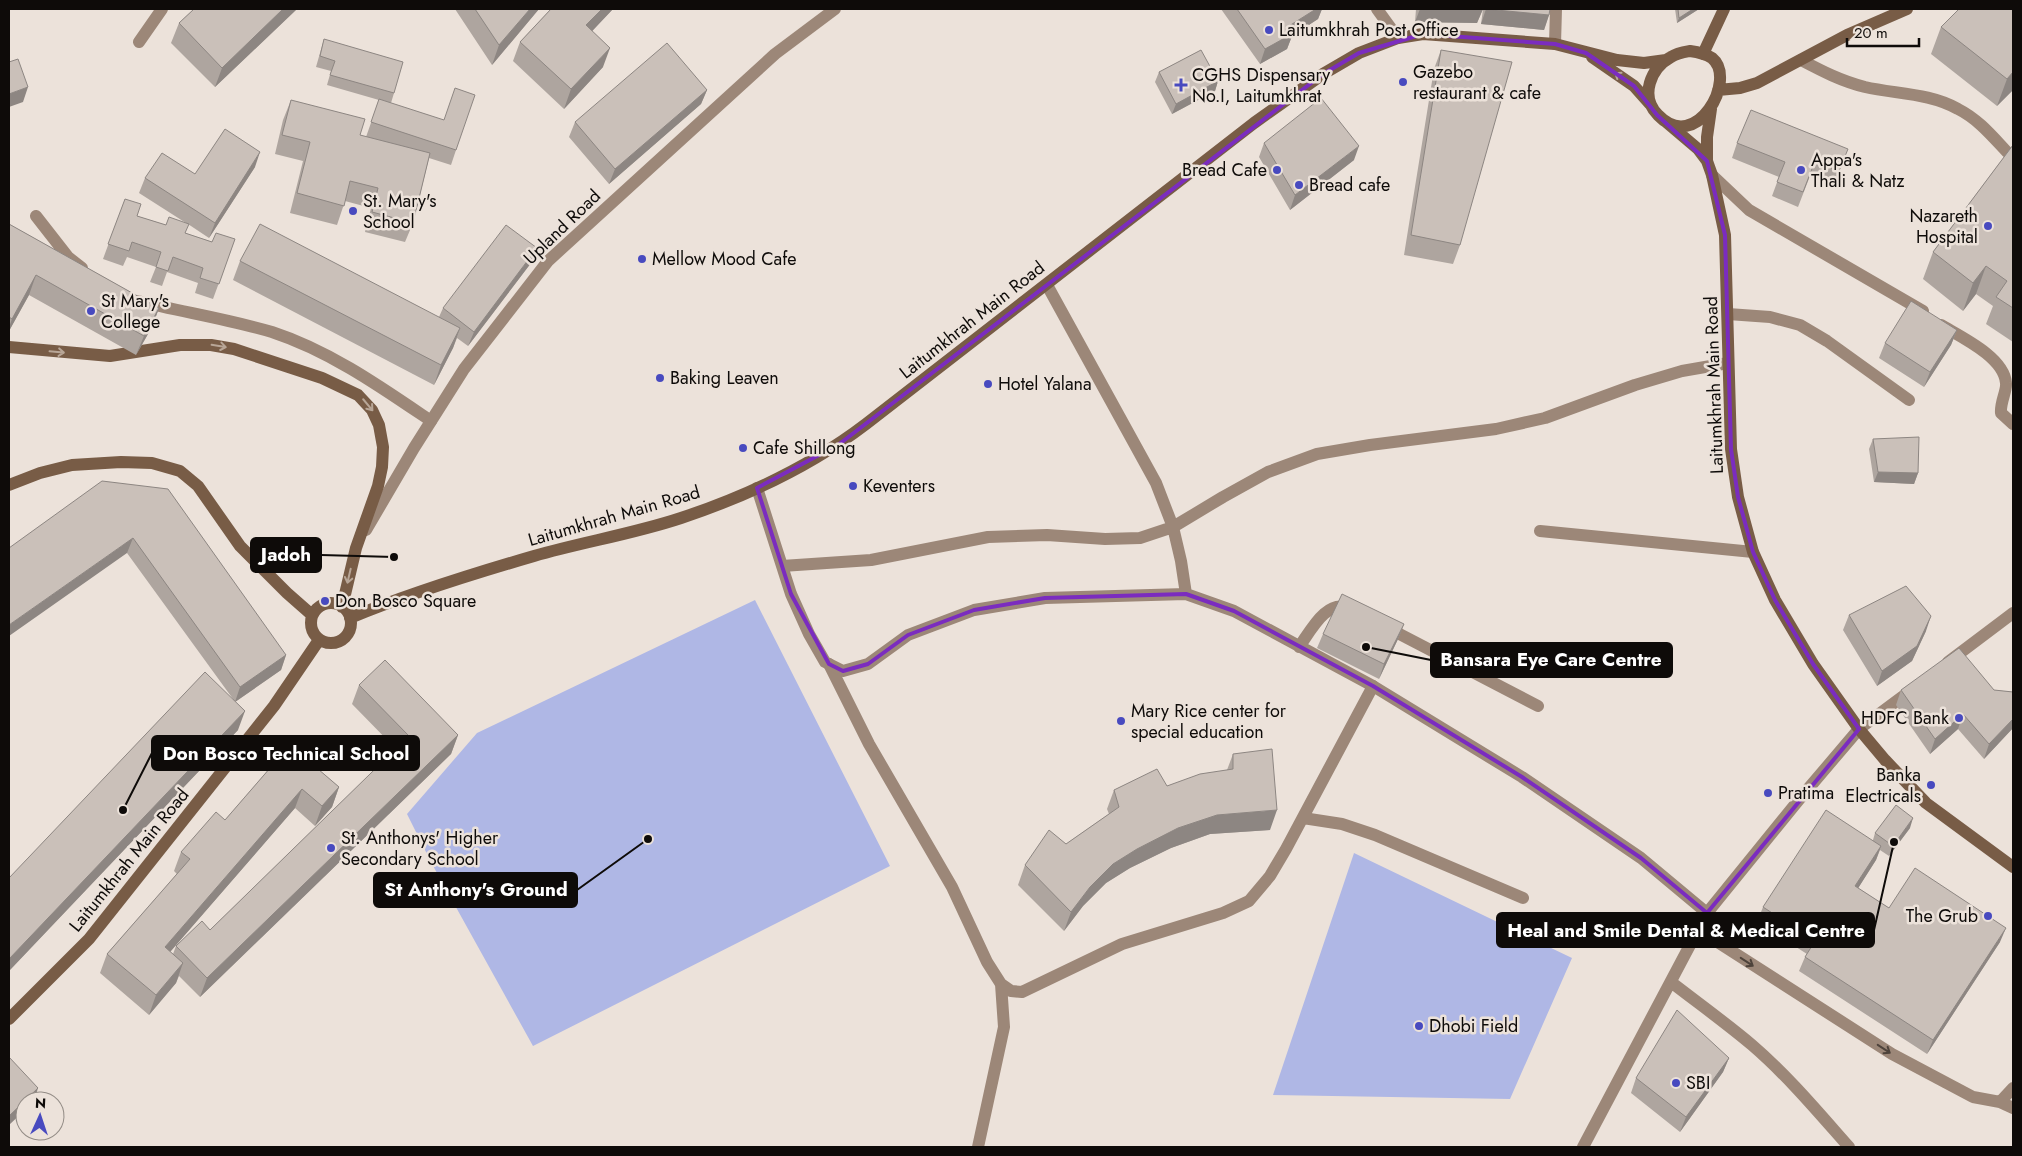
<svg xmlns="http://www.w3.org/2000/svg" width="2022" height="1156" font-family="Jost,sans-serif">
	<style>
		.green { fill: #afb7e5 }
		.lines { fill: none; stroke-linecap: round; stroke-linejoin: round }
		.lane { stroke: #9c8778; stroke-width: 12 }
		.street { stroke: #9c8778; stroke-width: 12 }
		.secondary { stroke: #785c46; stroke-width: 12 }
		.wall { fill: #aea59f }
		.shaded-wall { fill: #8d8682 }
		.building { fill: #cac0b9; stroke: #8d8682 }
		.oneway { stroke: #b8a697 }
		.oneway2 { stroke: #4e433b }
		.marked { fill: none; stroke: #7b2cbf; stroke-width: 4; stroke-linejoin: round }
		.poi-dot { fill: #484abf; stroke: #ece2da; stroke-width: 2 }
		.labels { text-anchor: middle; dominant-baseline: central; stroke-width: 5; stroke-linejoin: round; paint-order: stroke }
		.poi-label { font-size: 18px; fill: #0e0b09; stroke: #ece2da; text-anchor: start }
		.street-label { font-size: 18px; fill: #0e0b09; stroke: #ece2da }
		.leader { fill: none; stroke: #0e0b09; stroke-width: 2 }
		.callout-dot { fill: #0e0b09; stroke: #ece2da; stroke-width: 2 }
		.callout { fill: #0e0b09; stroke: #0e0b09; stroke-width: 2 }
		.callout-label { font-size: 19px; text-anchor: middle; font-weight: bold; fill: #fff }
	</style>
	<rect width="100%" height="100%" fill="#ece2da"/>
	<!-- green -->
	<path class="green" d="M755,600l135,266 -357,180 -101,-182 -25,-50 70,-81z
		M1354,853l218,105 -62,141 -237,-4z"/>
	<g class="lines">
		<!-- lane -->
		<path class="lane" d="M139,42l23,-33
			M1801,60c21,11 40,21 64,27 31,7 65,6 93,22 20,10 34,27 49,43
			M36,216l32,41 14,11
			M138,301c44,11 90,18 134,31 58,19 109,55 159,89
			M829,664l40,80 83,143 35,75 14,22 10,7 11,1 100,-48 101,-31 26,-12 21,-25 16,-27 87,-163
			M1303,818l39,6 33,11 148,63
			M1707,913l12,30 173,111 81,43 27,5 13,-14
			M2000,1102l13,6
			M978,1147l26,-120 -3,-43"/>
		<!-- street -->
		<path class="street" d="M1377,9l21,29
			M1555,44l1,-35
			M1712,175l37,35 174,101
			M1047,285l109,198 17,44 8,34 5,33
			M1728,314l42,3 30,8 27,16 82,59
			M1941,325c20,12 63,32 65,58 1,8 -6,19 -5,30l12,11
			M757,488l34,106 18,40 16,28 18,9 25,-7 40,-29 66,-25 71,-12 141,-4 48,17 139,75 149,91 119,81 66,55
			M366,530l48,-82 50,-79 84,-108 227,-207 60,-45
			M1540,531l213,21
			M782,566l89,-6 117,-23 59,-2 58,4 35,-1 33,-11 50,-30 45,-25 49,-18 53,-9 126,-16 49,-11 90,-33 47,-14 46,-8
			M1386,627l152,79
			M1299,647c11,-15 28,-50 51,-38
			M1948,662l65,-49
			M1671,982c27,21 55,41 81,63 36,31 66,67 97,102
			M1583,1147l124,-234 95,-117 57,-67 51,-38"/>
		<!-- secondary -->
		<path class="secondary" d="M1690,51c7,1 16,3 22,7 26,21 -16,97 -54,57 -19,-19 -7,-47 13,-58 6,-4 13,-5 19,-6z
			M1703,54l21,-45
			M1592,57l42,29 16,18
			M1718,90l22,-2 17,-5 90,-48 60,-26
			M1665,121l33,28 9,12 5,14 13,60 6,214 7,48 15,55 22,48 38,64 46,65 26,31 41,43 87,64
			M1707,161v-24l4,-28
			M9,347l101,9 70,-11h31l23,4 88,29 36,17 14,15 7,15 4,22 -1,20 -4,19 -22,62 -14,59
			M9,485l31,-12 32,-8 49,-3 31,1 28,8 18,15 42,60 47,47 25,22
			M311 623a20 20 0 1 1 40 0a20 20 0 1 1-40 0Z
			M350,618c60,-25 122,-44 184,-62 48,-14 99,-22 147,-38 66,-22 130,-52 185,-94l388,-301 69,-49 36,-21 39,-15 25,-4 132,10 62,16 27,3 22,-3
			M9,1019l80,-80 185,-233 45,-66"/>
	</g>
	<!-- wall -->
	<path class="wall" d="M194,9h103l-82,78 -44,-44 8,-20z
		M455,9h84l-47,56z
		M551,9h62l-21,22 11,36 -39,42 -51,-48 7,-19z
		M1221,9h101l-4,10 -26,17 -5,13 -27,15z
		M1416,9h67l-6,14 -62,-1z
		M1483,9h67l-1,6 -5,15 -63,-6z
		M1675,9h24l-22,14z
		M2013,9v81l-16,16 -66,-52 10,-27z
		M324,39l70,54 -3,10 65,47 -5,15 -22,-7 -16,65 -8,19 -40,-10 6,-24 -26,-7 -8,24 -47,-12 13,-52 -28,-7 8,-34 8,-20 69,35 6,2 13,-37 -52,-15 4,-14 -15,-4z
		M1441,50l19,195 -7,19 -49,-9 30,-186z
		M1159,72l59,9 -3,10 -43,23 -17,-32z
		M707,90l-6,14 -92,80 -40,-47 6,-15z
		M1264,143l90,17 -64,50 -31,-53z
		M1737,143l105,21 -8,22 -24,-10 -12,31 -26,-11 7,-19 -47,-19z
		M2013,145v197l-27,-18 7,-18 -17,-12 -13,17 -40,-32 10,-27z
		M255,167l-46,71 -21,-14 -3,9 27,9 23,-3 -22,60 -18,-6 3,-10 -31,-11 -5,14 -12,-4 6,-15 -29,-10 -4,9 -20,-7 22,-60 12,17 29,9 20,-2 -47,-30 6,-15 50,-4z
		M9,224l150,84 -7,19 -16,28 -107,-60 -20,36z
		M240,261l199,56 4,-9 88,-45 -63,83 -11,-8 -4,10 -19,37 -201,-105z
		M1957,330l-6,15 -27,42 -45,-29 6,-15z
		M1873,439l45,34 -4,11 -40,-2 -5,-33z
		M102,481l184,174 -5,15 -46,32 3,28 -229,241v-93l224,-179 -106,-146z
		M1849,615l77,16 -14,30 -35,25 -34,-56z
		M1404,624l-6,15 -19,40 -62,-31 6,-14z
		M359,685l99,50 -7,19 -251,243 -21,-21 -3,7 -27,32 -49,-42 7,-19 70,-80 -3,-3 7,-19 44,-32 65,-75 49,42 -7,20 -17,19 -20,-18 -125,144 3,2 3,-8 34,-16 186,-181 -44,-45z
		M1901,690h93l19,2v36l-29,31 -26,-30 -28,25 -34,-49z
		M1233,754l37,76 -60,4 -39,14 -41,20 -24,15 -23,23 -19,25 -46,-46 7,-20 41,-21 43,-30 -2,-5 7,-19 53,-4 60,-16z
		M1910,828l-21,28 -9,-6 -4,10 -18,28 31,20 111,34 -73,112 -128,-83 6,-14 2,-3 -50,-32 6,-15 110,-67 2,-7z
		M1729,1058l-6,14 -43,60 -49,-39 5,-15z"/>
	<!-- shaded-wall -->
	<path class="shaded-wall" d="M283,9h14l-82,78 7,-19z
		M530,9h9l-47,56 7,-20z
		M602,9h11l-34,36 7,-20z
		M1316,9h6l-4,10 -26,17 -5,13 -27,15 5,-15 24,-23z
		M1420,9h63l-6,14 -62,-1z
		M1486,9l63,6 -5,15 -63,-6z
		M1693,9h6l-22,14 2,-5z
		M610,48l-7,19 -39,42 7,-20z
		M2013,72v18l-16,16 10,-27z
		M1218,81l-3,10 -43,23 4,-10z
		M28,87l-5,15 -14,5v-13z
		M707,90l-6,14 -92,80 6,-15z
		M1359,146l-5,14 -64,50 5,-15z
		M260,152l-5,15 -46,71 6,-15z
		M537,248l-6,15 -63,83 6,-14z
		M1986,266l-10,28 -13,17 10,-28z
		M36,275l-7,20 -20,36v-4l3,-8z
		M159,308l-7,19 -16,28 8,-19z
		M460,328l-7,20 -19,37 7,-20z
		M1957,330l-6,15 -27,42 6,-15z
		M1878,472l40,1 -4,11 -40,-2z
		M133,538l-6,15 -118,83v-11z
		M1931,616l-5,15 -14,30 -35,25 5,-15z
		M1404,624l-6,15 -19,40 5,-15z
		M286,655l-5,15 -46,32 5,-15z
		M245,711l-7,19 -229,241v-12z
		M1963,714l-5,15 -28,25 5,-15z
		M2013,719v9l-29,31 5,-15z
		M458,735l-7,19 -251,243 7,-19z
		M339,787l-7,20 -17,19 7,-20z
		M302,789l-7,19 -138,159 8,-20z
		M1277,810l-7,20 -60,4 -39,14 -41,20 -24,15 -23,23 -19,25 7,-19 19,-25 23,-23 24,-15 41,-21 39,-13z
		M1913,818l-3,10 -21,28 4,-10z
		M1881,846l-5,14 -26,41 5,-15z
		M2006,928l-6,14 -73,112 6,-14z
		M183,963l-7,20 -27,32 7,-20z
		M1729,1058l-6,14 -43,60 6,-15z
		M38,1088l-4,13h-9v9l-16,15v-9z"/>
	<!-- building -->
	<path class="building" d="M194,9h89l-61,59 -43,-45z
		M475,9h55l-31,36z
		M551,9h51l-16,16 24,23 -39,41 -51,-47z
		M1237,9h79l-27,17 3,8 -27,15z
		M1486,9h64l-1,6z
		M1678,9h15l-14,9z
		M1959,9h54v63l-6,7 -66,-52z
		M324,39l79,23 -9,31 -64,-18 5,-14 -15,-5z
		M667,43l40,47 -92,79 -40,-47z
		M1201,50l17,31 -42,23 -17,-32z
		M1441,50l71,12 -52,183 -49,-10z
		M18,59l10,28 -19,7v-32z
		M455,88l20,7 -19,55 -85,-28 8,-23 65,21z
		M1321,98l38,48 -64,49 -31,-52z
		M291,100l74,19 -5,16 70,18 -17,70 -41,-11 6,-24 -28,-7 -6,25 -47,-13 13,-51 -28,-7z
		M1751,110l97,39 -9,22 -24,-10 -12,31 -26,-10 8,-20 -48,-19z
		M225,129l35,23 -45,71 -70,-45 17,-25 33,21z
		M2013,145v163l-17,-11 11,-16 -21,-15 -13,17 -40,-31z
		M125,199l16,5 -4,12 29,9 3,-8 20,7 -4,9 27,9 4,-9 19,6 -16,45 -19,-6 3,-10 -30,-11 -5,14 -12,-4 5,-15 -29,-10 -3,9 -21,-7z
		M9,224l150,84 -15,28 -108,-61 -24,44 -3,-2z
		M260,224l200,104 -19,37 -201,-104z
		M506,225l31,23 -63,84 -31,-24z
		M1911,301l46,29 -27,42 -45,-29z
		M1919,437l-1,36 -40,-1 -5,-33z
		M102,481l66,8 118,166 -46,32 -107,-149 -124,87v-77z
		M1906,586l25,30 -14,30 -35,25 -33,-56z
		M1342,594l62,30 -20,40 -61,-30z
		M1959,648l35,42 19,2v27l-24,25 -26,-30 -28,25 -34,-49z
		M385,660l73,75 -251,243 -31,-32 26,-25 8,9 199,-194 -50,-51z
		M205,672l40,39 -236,248v-81z
		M290,745l49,42 -17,19 -20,-17 -137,158 18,16 -27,32 -49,-41 83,-95 -9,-7 35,-40 9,8z
		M1272,749l5,61 -60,5 -39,13 -41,21 -24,15 -23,23 -19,25 -46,-47 24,-35 17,14 53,-37 -5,-17 43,-21 10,17 33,-12 33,-5v-15z
		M1896,805l17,13 -20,28 -18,-13z
		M1826,810l55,36 -26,40 34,22 26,-40 91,60 -73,112 -128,-83 10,-16 -52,-34z
		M1677,1010l52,48 -43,59 -50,-39z
		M9,1057l29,31 -29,28z"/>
	<!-- one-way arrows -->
	<defs><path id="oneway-shaft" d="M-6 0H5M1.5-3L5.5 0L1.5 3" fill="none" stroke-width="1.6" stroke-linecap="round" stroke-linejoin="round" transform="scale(1.25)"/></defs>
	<g class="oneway">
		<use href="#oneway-shaft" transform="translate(1621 77) rotate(-146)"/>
		<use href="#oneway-shaft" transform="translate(219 346) rotate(9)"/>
		<use href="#oneway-shaft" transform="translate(57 352) rotate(5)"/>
		<use href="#oneway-shaft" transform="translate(368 405) rotate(50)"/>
		<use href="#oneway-shaft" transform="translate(349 576) rotate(103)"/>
	</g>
	<g class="oneway2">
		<use href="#oneway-shaft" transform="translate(1747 962) rotate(33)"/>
		<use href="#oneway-shaft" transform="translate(1884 1049) rotate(33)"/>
	</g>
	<!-- marked area -->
	<path class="marked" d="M1423,34l132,10 31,9 48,33 23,29 50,46 18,74 6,214 7,48 15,55 22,48 38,64 46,65 -152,184 -66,-55 -119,-81 -149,-91 -139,-75 -48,-17 -141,4 -71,12 -66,25 -40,29 -25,7 -14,-7 -38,-70 -34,-106 81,-43 485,-371 36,-21z"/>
	<!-- markers -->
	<g class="poi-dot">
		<circle cx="1269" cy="30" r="5"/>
		<circle cx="1403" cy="82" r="5"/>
		<path d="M1178.5 77.5h5v5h5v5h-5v5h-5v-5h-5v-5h5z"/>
		<circle cx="1277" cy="170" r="5"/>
		<circle cx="1801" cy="170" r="5"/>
		<circle cx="1299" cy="185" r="5"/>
		<circle cx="353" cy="211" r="5"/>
		<circle cx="1988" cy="226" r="5"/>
		<circle cx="642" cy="259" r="5"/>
		<circle cx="91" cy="311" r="5"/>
		<circle cx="660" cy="378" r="5"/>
		<circle cx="988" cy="384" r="5"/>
		<circle cx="743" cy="448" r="5"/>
		<circle cx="853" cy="486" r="5"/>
		<circle cx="325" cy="601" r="5"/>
		<circle cx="1959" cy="718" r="5"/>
		<circle cx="1121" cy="721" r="5"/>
		<circle cx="1931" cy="785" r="5"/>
		<circle cx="1768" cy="793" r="5"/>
		<circle cx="331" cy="848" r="5"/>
		<circle cx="1988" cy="916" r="5"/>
		<circle cx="1419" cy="1026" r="5"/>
		<circle cx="1676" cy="1083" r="5"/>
	</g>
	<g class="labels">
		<!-- poi labels -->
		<g class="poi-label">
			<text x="1279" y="30">Laitumkhrah Post Office</text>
			<text x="1413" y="72">Gazebo<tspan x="1413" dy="21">restaurant &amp; cafe</tspan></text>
			<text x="1192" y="75">CGHS Dispensary<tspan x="1192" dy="21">No.I, Laitumkhrat</tspan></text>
			<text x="1811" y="160">Appa's<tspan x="1811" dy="21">Thali &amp; Natz</tspan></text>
			<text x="1267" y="170" text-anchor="end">Bread Cafe</text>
			<text x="1309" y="185">Bread cafe</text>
			<text x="363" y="201">St. Mary's<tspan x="363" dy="21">School</tspan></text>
			<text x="1978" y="216" text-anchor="end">Nazareth<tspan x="1978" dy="21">Hospital</tspan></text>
			<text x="652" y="259">Mellow Mood Cafe</text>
			<text x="101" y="301">St Mary's<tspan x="101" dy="21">College</tspan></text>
			<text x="670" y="378">Baking Leaven</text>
			<text x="998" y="384">Hotel Yalana</text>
			<text x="753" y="448">Cafe Shillong</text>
			<text x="863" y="486">Keventers</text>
			<text x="335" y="601">Don Bosco Square</text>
			<text x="1131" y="711">Mary Rice center for<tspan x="1131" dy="21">special education</tspan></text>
			<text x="1949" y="718" text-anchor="end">HDFC Bank</text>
			<text x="1921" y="775" text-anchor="end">Banka<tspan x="1921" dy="21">Electricals</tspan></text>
			<text x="1778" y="793">Pratima</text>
			<text x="341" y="838">St. Anthonys' Higher<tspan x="341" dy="21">Secondary School</tspan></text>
			<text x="1978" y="916" text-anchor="end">The Grub</text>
			<text x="1429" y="1026">Dhobi Field</text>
			<text x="1686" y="1083">SBI</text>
		</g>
		<!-- street labels -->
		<g class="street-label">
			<text transform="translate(562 227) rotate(-44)">Upland Road</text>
			<text transform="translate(972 320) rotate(-38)">Laitumkhrah Main Road</text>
			<text transform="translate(1714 385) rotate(-92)">Laitumkhrah Main Road</text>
			<text transform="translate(614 516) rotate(-16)">Laitumkhrah Main Road</text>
			<text transform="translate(129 860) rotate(-51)">Laitumkhrah Main Road</text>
		</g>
	</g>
	<!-- callouts -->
	<path class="leader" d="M394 557L321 555M1366 647L1431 660M123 810L152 753M648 839L577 890M1894 842L1874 930"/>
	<g class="callout-dot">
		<circle cx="394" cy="557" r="5"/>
		<circle cx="1366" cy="647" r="5"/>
		<circle cx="123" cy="810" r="5"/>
		<circle cx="648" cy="839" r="5"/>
		<circle cx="1894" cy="842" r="5"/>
	</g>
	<g class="callout">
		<rect x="251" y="538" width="70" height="34" rx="5"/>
		<rect x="1431" y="643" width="241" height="34" rx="5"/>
		<rect x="152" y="736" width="267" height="34" rx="5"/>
		<rect x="374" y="873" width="203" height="34" rx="5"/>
		<rect x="1497" y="913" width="377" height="34" rx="5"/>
	</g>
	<g class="callout-label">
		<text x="286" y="561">Jadoh</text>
		<text x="1551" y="666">Bansara Eye Care Centre</text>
		<text x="286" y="760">Don Bosco Technical School</text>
		<text x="476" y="896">St Anthony's Ground</text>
		<text x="1686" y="937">Heal and Smile Dental &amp; Medical Centre</text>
	</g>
	<!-- border -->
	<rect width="2022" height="1156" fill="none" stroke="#0e0b09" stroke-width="20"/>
	<!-- north arrow -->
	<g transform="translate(40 1116) rotate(3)"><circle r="24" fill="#ece2da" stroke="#938c86"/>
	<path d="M0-4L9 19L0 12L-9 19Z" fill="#484abf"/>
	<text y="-8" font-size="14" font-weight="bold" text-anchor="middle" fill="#0e0b09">N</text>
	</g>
	<!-- scale -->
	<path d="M1847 38v8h72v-8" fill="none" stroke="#0e0b09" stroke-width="2.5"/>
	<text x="1854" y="38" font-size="15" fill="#0e0b09" stroke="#ece2da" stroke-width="4" paint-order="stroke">20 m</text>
</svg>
